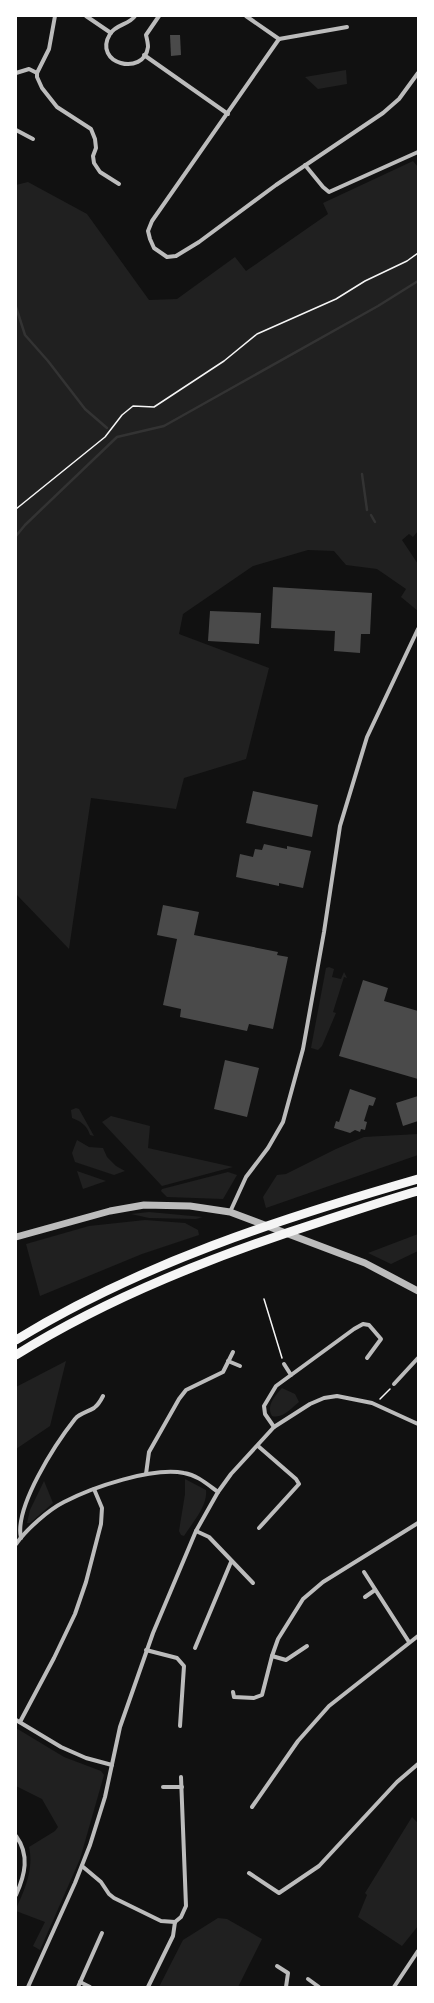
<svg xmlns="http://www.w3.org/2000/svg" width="434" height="2003" font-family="'Public Sans',sans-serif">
  <rect width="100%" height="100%" fill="#111"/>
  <!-- green -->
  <g fill="#202020">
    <polygon points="346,70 347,84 318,89 305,77"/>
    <polygon points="413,161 418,167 418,531 413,537 409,534 402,540 418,564 418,611 401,597 406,589 377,569 346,565 334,551 308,550 253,566 183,614 179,634 269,668 246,759 184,778 176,809 91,798 69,949 16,894 16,185 28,182 87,214 149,300 177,299 235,257 246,271 328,214 323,203"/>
    <polygon points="329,967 334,969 332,977 341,979 344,972 347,978 344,977 333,1012 336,1013 322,1046 318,1050 311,1048 326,968"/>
    <path d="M76 1108 79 1109 94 1136 90 1135C87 1125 80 1121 72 1118L71 1110Z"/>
    <polygon points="111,1116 150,1126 148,1148 233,1167 162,1186 102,1122"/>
    <polygon points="418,1134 418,1155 266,1208 263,1197 277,1175 286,1174 336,1149 364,1137"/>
    <polygon points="77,1140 89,1147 103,1148 107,1157 116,1166 125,1171 114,1175 75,1162 72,1153"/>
    <polygon points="77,1171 106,1181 83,1189"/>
    <polygon points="228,1172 237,1175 223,1199 167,1197 161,1191 162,1189"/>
    <polygon points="149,1212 203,1217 196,1219 149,1218 131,1214"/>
    <polygon points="145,1220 185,1223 198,1230 199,1235 142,1254 40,1296 26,1244 89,1226"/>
    <polygon points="418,1234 418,1251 391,1264 368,1253"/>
    <polygon points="66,1361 50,1426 16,1449 16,1387"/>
    <path d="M282 1388 295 1394 299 1402C291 1408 283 1419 272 1416 266 1405 275 1396 282 1388Z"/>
    <path d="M185 1479 206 1490C208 1506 192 1523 184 1536L181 1535 179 1531 185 1494Z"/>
    <polygon points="44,1481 53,1503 30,1523 27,1523 30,1510"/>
    <path d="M16 1728 64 1757 101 1771 104 1775 80 1859 40 1950 33 1946 45 1922 16 1911V1909C25 1889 34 1869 29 1847L55 1831 58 1827 42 1799 16 1786Z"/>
    <polygon points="412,1817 418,1823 418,1926 402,1946 358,1917 367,1895 365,1893"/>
    <polygon points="218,1918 227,1919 262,1939 238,1987 159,1987 183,1940"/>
  </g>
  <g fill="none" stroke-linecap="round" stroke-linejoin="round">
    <!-- stream -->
    <g stroke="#333" stroke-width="2.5">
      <polyline points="16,307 25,335 48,361 85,409 107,428"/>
      <polyline points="362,474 367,510"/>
      <polyline points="371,515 375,522"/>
      <polyline points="16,536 25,525 117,437 164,426 378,306 418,281"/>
    </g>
  </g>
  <!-- building -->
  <g fill="#4a4a4a">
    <polygon points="170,35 180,35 181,55 171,56"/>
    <polygon points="273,587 372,593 370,634 361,634 360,653 334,651 335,631 271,628"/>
    <polygon points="210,611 261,613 259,644 208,641"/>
    <polygon points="253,791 318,805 312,837 246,823"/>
    <polygon points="264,844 287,849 287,846 311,851 303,888 279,883 279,886 236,877 240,854 253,857 255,849 262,850"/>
    <polygon points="163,905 199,912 194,935 278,952 277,955 288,957 273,1029 249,1024 247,1031 180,1017 181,1009 163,1005 177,939 157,935"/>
    <polygon points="363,980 388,988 384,1001 418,1011 418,1079 339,1056"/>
    <polygon points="225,1060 259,1068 247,1117 214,1109"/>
    <polygon points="350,1089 376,1098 373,1106 369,1105 364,1121 367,1122 365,1130 361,1129 360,1132 355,1130 350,1133 334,1128 336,1121 339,1122"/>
    <polygon points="418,1096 418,1121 403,1126 396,1103"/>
  </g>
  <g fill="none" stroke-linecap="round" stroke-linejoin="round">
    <!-- path -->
    <g stroke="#f5f5f5" stroke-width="1.5">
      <polyline points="16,509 105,437 122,415 133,406 154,407 224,361 257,334 336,299 365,281 407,261 418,253"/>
      <polyline points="264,1299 282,1358"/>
      <polyline points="380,1399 390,1389"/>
    </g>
    <!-- minor -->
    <g stroke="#bcbcbc" stroke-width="4">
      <polyline points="55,16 49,49 37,73 37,77 42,88 57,107 91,129 95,139 96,148 93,156 94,163 100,172 119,184"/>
      <polyline points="86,16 111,33"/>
      <path d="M135 16C129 25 116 24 110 34 92 64 144 77 148 47 148 44 147 39 146 35L159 16"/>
      <polyline points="246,16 279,39"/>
      <polyline points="279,39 152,221 148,231 150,239 154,248 167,257 176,256 199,242 276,185 383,113 399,99 418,73"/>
      <polyline points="279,39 347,27"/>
      <polyline points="144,55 228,114"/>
      <polyline points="16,73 29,69 37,73"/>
      <polyline points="16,130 33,139"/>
      <polyline points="305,165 323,187 329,192 418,152"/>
      <polyline points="230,1212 246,1177 268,1148 283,1122 303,1049 324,932 340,826 367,737 418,629"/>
      <polyline points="228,1361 240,1366"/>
      <polyline points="284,1364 291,1375"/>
      <polyline points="394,1384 418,1358"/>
      <polyline points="274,1427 265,1414 264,1406 276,1386 354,1329 363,1324 369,1325 381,1339 367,1358"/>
      <polyline points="258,1446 296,1479 299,1484 259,1528"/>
      <polyline points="146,1474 149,1452 179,1399 186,1390 223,1372 233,1352"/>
      <polyline points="196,1531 209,1537 253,1583"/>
      <path d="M21 1538C14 1507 56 1443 75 1419 80 1413 88 1412 94 1408 98 1405 101 1400 103 1396"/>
      <path d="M16 1544C26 1530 48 1510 64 1502 93 1487 152 1467 184 1473 197 1475 207 1484 218 1492"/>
      <polyline points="364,1572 409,1642"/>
      <polyline points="365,1597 375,1590"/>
      <polyline points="195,1648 231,1562"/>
      <polyline points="146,1650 177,1658 184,1666 180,1726"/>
      <polyline points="272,1656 286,1660 307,1646"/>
      <polyline points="233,1692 234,1697 254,1698 262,1695 272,1656 278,1639 303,1599 323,1582 418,1523"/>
      <polyline points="16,1720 61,1747 86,1758 112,1765"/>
      <polyline points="20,1722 54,1658 75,1614 86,1582 101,1524 102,1508 94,1489"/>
      <polyline points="163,1787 182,1787"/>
      <polyline points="252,1807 298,1741 329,1706 418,1636"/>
      <path d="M16 1836C30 1855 25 1875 16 1895"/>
      <polyline points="82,1866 101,1882 109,1894 114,1898 161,1921 175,1922"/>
      <polyline points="249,1873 279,1893 319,1866 397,1782 418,1764"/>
      <polyline points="175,1922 181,1917 186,1906 181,1777"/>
      <polyline points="277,1966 288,1973 286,1987"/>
      <polyline points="308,1979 319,1987"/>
      <polyline points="80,1982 90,1987"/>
      <polyline points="28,1987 75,1883 90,1845 105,1797 120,1727 153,1633 196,1531 218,1492 231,1474 274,1427 310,1404 324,1398 337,1396 372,1403 418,1424"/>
      <polyline points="78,1987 102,1933"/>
      <polyline points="148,1987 173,1936 175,1922"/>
      <polyline points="394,1987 418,1951"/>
    </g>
    <!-- tertiary -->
    <polyline stroke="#bcbcbc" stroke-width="7" points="16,1237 110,1211 144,1205 190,1206 230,1212 365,1263 418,1291"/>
    <!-- trunk -->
    <g stroke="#f5f5f5" stroke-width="9">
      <path d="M16 1340C140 1264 279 1219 418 1179"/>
      <path d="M16 1355C111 1296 217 1255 323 1221 354 1211 386 1200 418 1191"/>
    </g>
  </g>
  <!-- border -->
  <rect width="434" height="2003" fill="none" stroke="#ffffff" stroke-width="34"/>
</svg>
